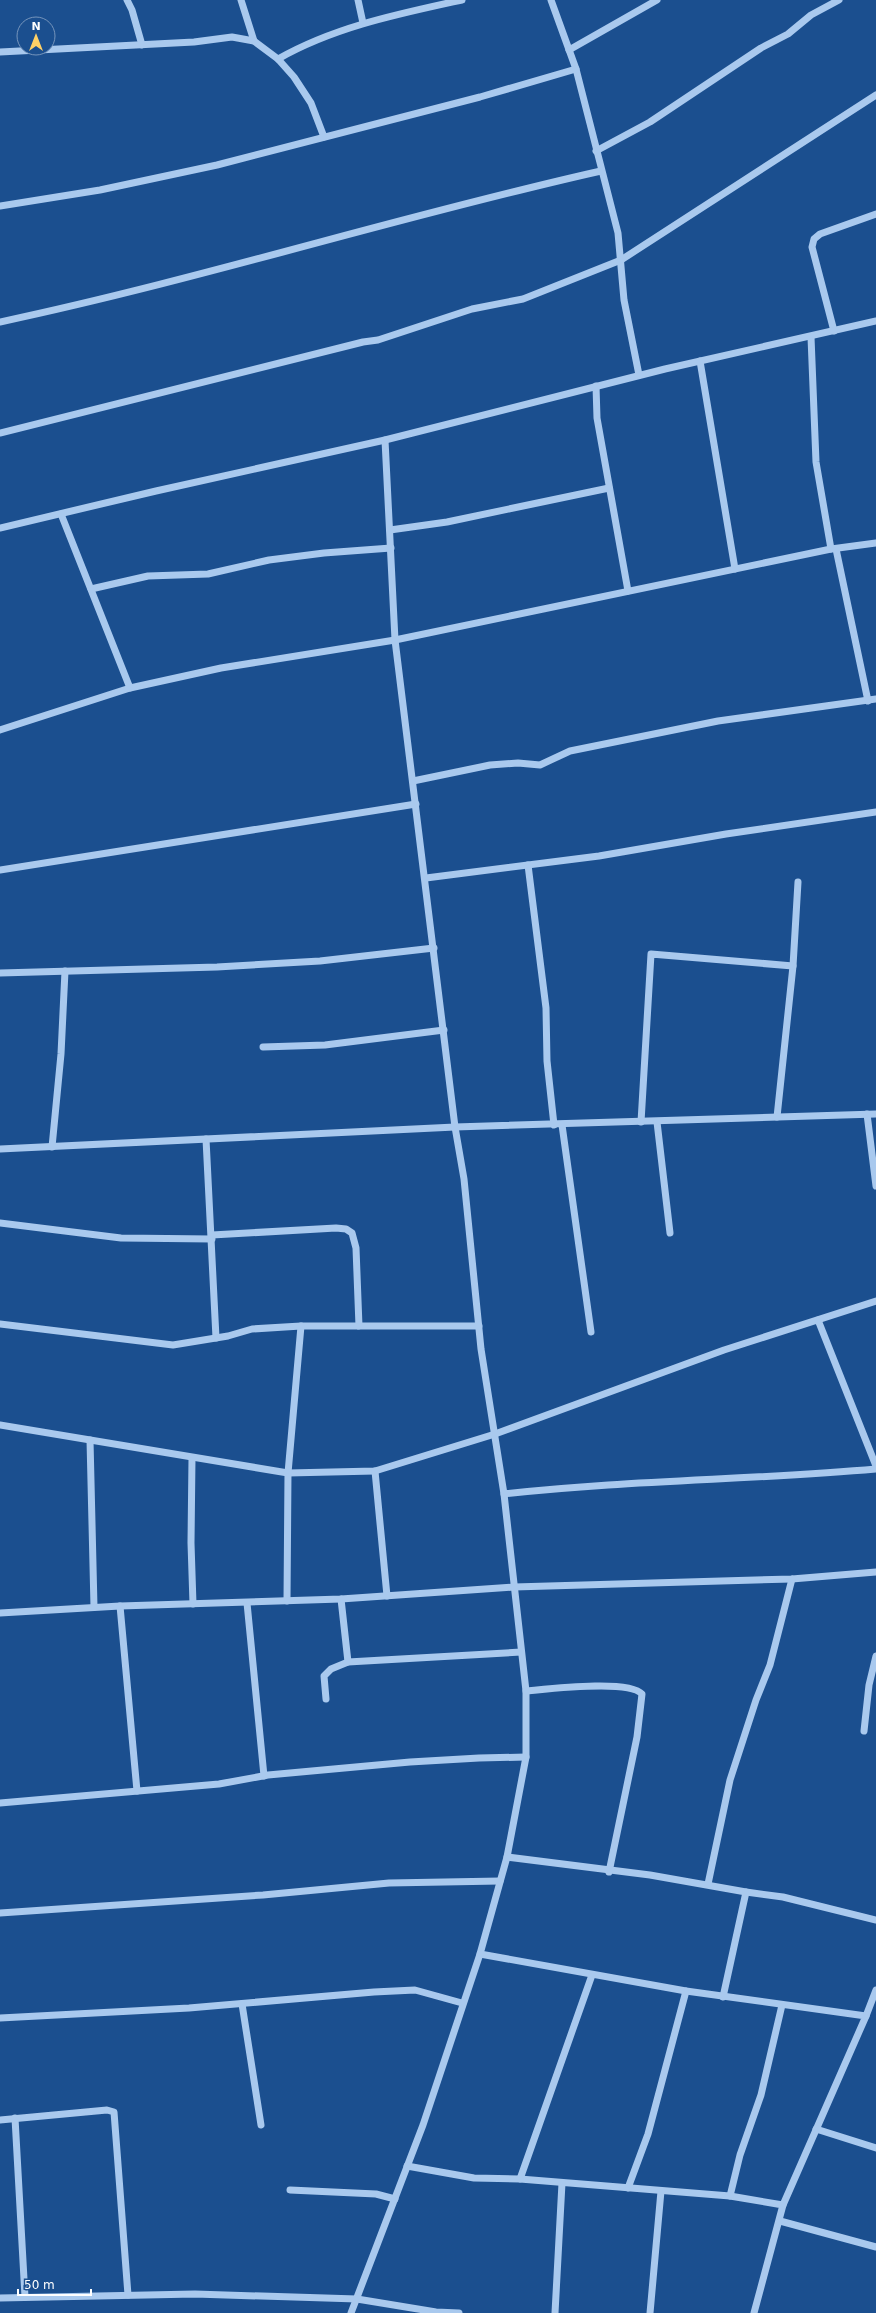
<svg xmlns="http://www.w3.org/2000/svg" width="876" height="2313" font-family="'DejaVu Sans',sans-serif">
  <rect width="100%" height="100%" fill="#1b4f8f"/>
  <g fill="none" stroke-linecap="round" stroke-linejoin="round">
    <!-- minor -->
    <g stroke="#a9c9ee" stroke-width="7">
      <polyline points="127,0 132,10 142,45"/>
      <polyline points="241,0 254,41"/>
      <polyline points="358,0 363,23"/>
      <polyline points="551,0 576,69 618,233 624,300 639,375"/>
      <polyline points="569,50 657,0"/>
      <polyline points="0,52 194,42 232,37 254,41 278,59 294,77 311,103 324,137"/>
      <path d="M278 59C334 27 398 14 462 0"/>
      <polyline points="596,151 650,122 761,48 788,34 811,15 839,0"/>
      <polyline points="0,206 100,190 217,165 480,97 576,69"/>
      <path d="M0 322C202 279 400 216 601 171"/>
      <polyline points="834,331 812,247 814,239 820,234 876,214"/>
      <polyline points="811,337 816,462 831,549"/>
      <polyline points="700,361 735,569"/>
      <polyline points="596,386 597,418 628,591"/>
      <polyline points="0,433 363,342 378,340 472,309 523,299 621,260 876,95"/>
      <polyline points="61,514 130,688"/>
      <polyline points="0,528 156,491 385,440 665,369 876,321"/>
      <polyline points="390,530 447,522 609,488"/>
      <polyline points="836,549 868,701"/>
      <polyline points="91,589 148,576 208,574 269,560 324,553 391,548"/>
      <polyline points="0,730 130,688 221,668 395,640 831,549 876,543"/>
      <polyline points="413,781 490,765 518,763 540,765 570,751 718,721 876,699"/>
      <polyline points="528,865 546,1008 547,1061 554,1125"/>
      <polyline points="0,870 416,804"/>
      <polyline points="426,878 599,856 726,834 876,812"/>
      <polyline points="0,973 217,967 320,961 434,948"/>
      <polyline points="263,1047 325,1045 444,1030"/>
      <polyline points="867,1114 876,1186"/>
      <polyline points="777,1117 793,966 798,882"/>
      <polyline points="641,1122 651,954 793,966"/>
      <polyline points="657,1122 670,1233"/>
      <polyline points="562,1125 591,1332"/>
      <polyline points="206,1139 216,1338"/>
      <polyline points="52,1147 61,1054 65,971"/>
      <polyline points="0,1149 455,1127 876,1114"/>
      <polyline points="0,1223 121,1238 212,1239"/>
      <polyline points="212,1235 336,1228 346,1229 352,1233 356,1248 359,1326"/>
      <polyline points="818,1320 876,1466"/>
      <polyline points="0,1324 173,1345 228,1336 252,1329 301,1326 479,1326"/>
      <polyline points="0,1425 288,1473 375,1471 495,1434 724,1350 876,1301"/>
      <polyline points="90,1440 94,1607"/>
      <polyline points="192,1458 191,1543 193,1604"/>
      <polyline points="375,1471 387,1596"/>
      <path d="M504 1494C628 1480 752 1480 876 1469"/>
      <polyline points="341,1599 348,1662"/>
      <polyline points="287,1601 288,1473 301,1326"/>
      <polyline points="247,1603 264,1776"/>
      <polyline points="120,1606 137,1791"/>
      <polyline points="0,1613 120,1606 341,1599 514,1587 792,1579 876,1572"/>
      <path d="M526 1691C548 1689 629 1679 642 1694L637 1737 609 1872"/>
      <polyline points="326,1699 324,1676 331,1669 348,1662 521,1652"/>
      <polyline points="864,1731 869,1685 876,1656"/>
      <polyline points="0,1803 219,1784 268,1775 410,1762 479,1758 526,1757"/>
      <polyline points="507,1857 650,1875 746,1892 723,1997"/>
      <polyline points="708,1884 730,1780 756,1700 770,1665 792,1579"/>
      <polyline points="746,1892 783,1897 876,1920"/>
      <polyline points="0,1913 263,1895 389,1883 500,1881"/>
      <polyline points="480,1954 686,1991 866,2016 783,2205"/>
      <polyline points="242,2004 261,2125"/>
      <polyline points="866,2016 876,1990"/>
      <polyline points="0,2018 189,2008 374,1992 415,1990 462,2003"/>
      <polyline points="15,2118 25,2297"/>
      <polyline points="0,2120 107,2110 114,2112 128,2295"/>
      <polyline points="816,2129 876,2148"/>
      <polyline points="407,2166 474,2178 520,2179 730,2196 783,2205 754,2313"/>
      <polyline points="520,2179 592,1975"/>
      <polyline points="628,2188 648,2134 686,1991"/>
      <polyline points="290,2190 376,2194 395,2199"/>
      <polyline points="730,2196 740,2155 761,2095 782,2005"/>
      <polyline points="780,2221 876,2247"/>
      <polyline points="0,2298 195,2294 357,2299 436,2312 459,2313"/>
      <polyline points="351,2313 423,2125 480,1954 507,1857 526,1757 526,1691 504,1494 481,1349 464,1179 455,1127 395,640 385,440"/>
      <polyline points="555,2313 562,2183"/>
      <polyline points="650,2313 661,2191"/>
    </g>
  </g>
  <!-- north arrow -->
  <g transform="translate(36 36)"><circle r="19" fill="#1b4f8f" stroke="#7695bc"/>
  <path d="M0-3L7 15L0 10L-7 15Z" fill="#ffd166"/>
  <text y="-6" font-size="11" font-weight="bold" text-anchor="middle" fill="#ffffff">N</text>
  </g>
  <!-- scale -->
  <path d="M18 2289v6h73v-6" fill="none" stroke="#ffffff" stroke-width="2"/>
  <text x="24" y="2289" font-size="12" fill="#ffffff" stroke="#1b4f8f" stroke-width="3" paint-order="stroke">50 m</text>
</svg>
